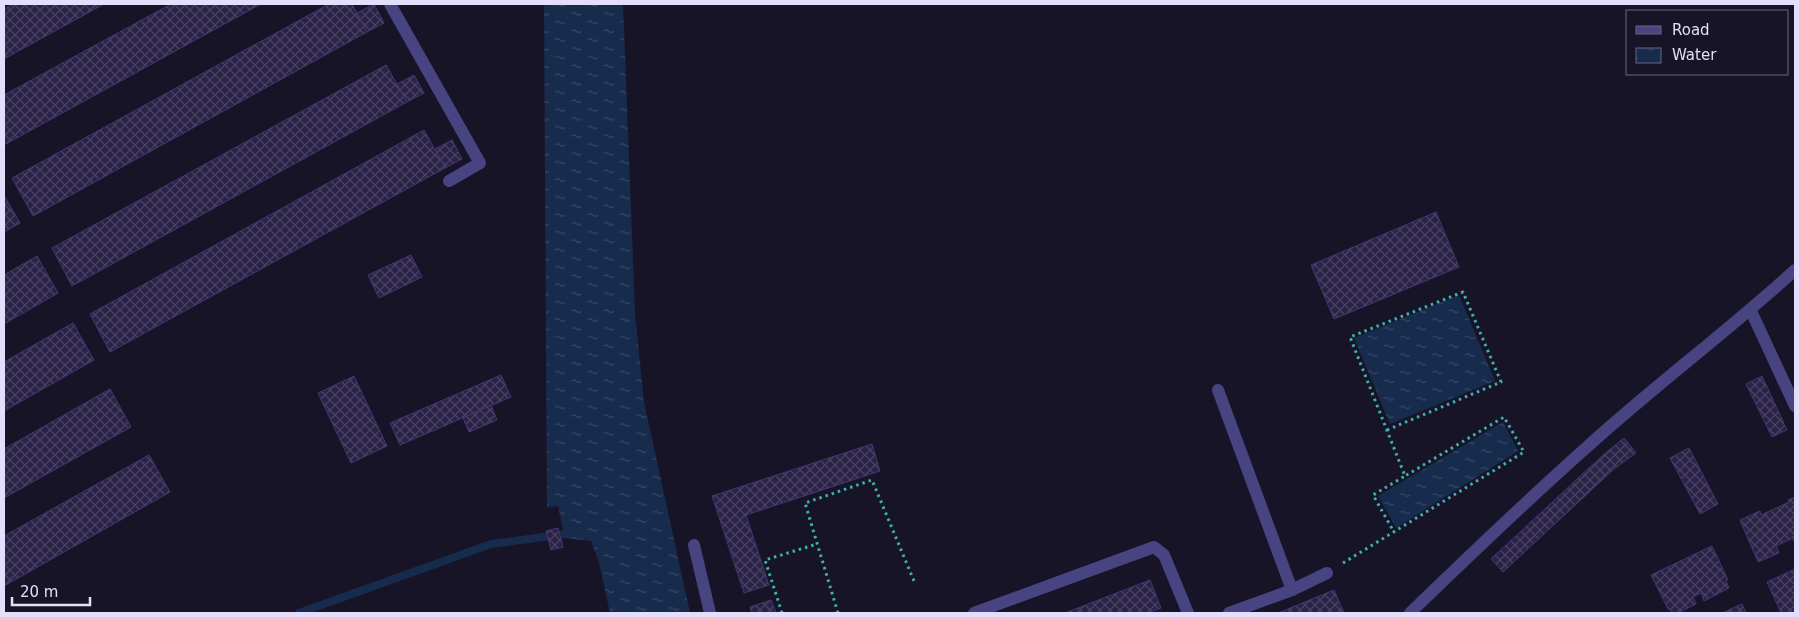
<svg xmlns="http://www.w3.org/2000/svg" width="1799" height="617" font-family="'DejaVu Sans',sans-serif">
  <defs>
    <pattern id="water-ripples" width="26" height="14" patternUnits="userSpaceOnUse" patternTransform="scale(1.25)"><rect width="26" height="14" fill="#172b4d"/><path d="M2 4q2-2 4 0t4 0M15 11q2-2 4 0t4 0" fill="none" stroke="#394968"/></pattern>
    <pattern id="building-cross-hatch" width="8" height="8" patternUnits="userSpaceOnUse" patternTransform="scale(1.25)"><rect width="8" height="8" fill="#2a2247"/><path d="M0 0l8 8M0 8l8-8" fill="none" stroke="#494262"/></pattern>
  </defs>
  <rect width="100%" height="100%" fill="#181428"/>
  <!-- water -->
  <g fill="url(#water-ripples)">
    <polygon points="544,4 623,4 635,313 644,402 690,613 610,613 599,562 591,541 565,538 558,506 547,508"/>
    <polygon points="1459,295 1495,381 1390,424 1354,338"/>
    <polygon points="1503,422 1518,451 1396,528 1378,496"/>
  </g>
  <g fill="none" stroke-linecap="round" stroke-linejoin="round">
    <!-- stream -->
    <polyline stroke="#172b4d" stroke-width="8" points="299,613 491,544 574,533"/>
  </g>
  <!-- building -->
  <g fill="url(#building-cross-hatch)" stroke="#433670">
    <polygon points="13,4 104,4 4,59 4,9"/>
    <polygon points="171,4 261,4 4,145 4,95"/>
    <polygon points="329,4 352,4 367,32 33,216 12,178"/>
    <polygon points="374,4 384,23 367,32 357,13"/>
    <polygon points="386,65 407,102 72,286 52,248"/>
    <polygon points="414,75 424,93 407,102 397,84"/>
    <polygon points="424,130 445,168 110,352 90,314"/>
    <polygon points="452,140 462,159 445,168 435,149"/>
    <polygon points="4,195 20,223 4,232"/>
    <polygon points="1436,212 1459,267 1334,319 1311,265"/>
    <polygon points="411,255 422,277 379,298 368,275"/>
    <polygon points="37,256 58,293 4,324 4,275"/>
    <polygon points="73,323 94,360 4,411 4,362"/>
    <polygon points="501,375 511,397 400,445 390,423"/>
    <polygon points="354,376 387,446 351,463 318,393"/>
    <polygon points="1762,376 1787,430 1772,437 1746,384"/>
    <polygon points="110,389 131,427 4,498 4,449"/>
    <polygon points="491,405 497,420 469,432 463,418"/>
    <polygon points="1624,438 1636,453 1614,469 1503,572 1491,559 1603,455"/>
    <polygon points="872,444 880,471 746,515 769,585 744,593 712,496"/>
    <polygon points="1689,448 1718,504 1700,514 1670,458"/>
    <polygon points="149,455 170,492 4,586 4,536"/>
    <polygon points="1795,497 1795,544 1793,538 1776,546 1779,553 1758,562 1740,520 1760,511 1761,515 1789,502 1788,500"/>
    <polygon points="558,528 563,547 551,550 546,531"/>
    <polygon points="1712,546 1728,580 1726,581 1729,588 1704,601 1701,593 1693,597 1696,604 1678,613 1672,613 1670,609 1668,609 1651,575"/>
    <polygon points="1795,569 1795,613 1781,613 1767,582"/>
    <polygon points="1150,580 1161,608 1148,613 1065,613"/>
    <polygon points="1334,590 1344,613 1278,613"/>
    <polygon points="771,600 776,613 752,613 750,607"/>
    <polygon points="1742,604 1746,613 1722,613"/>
  </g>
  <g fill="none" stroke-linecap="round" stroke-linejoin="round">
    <!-- path -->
    <g stroke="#3fafac" stroke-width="3" stroke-dasharray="2.5 4" stroke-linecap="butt">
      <polyline points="1387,430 1501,382 1463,292 1350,337 1405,476 1373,495 1394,532"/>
      <polyline points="1343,563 1524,452 1504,417 1405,476"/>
      <polyline points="782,613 765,560 817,544"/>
      <polyline points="838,613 805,503 872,480 914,581"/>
    </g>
    <!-- service -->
    <g stroke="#484482" stroke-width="12">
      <polyline points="390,4 480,163 449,181"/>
      <polyline points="1218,390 1292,590"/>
      <polyline points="974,613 1154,547 1164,555 1188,613"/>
      <polyline points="1229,613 1292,590 1327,573"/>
    </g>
    <!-- minor -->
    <g stroke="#484482" stroke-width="12">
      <polyline points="1751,311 1795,406"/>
      <polyline points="694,545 710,613"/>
      <path d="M1410 613C1468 557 1526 501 1587 447 1654 386 1728 331 1795 270"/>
    </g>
  </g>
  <!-- border -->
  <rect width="1799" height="617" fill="none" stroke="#e3defb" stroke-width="10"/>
  <!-- legend -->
  <rect x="1626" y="10" width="162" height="65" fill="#181428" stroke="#69657c"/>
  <rect x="1636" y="26" width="25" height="8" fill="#484482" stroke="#69657c"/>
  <text x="1672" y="35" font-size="15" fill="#e3defb">Road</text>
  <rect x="1636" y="48" width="25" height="15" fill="url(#water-ripples)" stroke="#69657c"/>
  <text x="1672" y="60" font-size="15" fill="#e3defb">Water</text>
  <!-- scale -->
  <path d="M12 597v8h78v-8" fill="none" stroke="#e3defb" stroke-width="2.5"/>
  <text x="20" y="597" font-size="15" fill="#e3defb" stroke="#181428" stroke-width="4" paint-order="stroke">20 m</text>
</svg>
